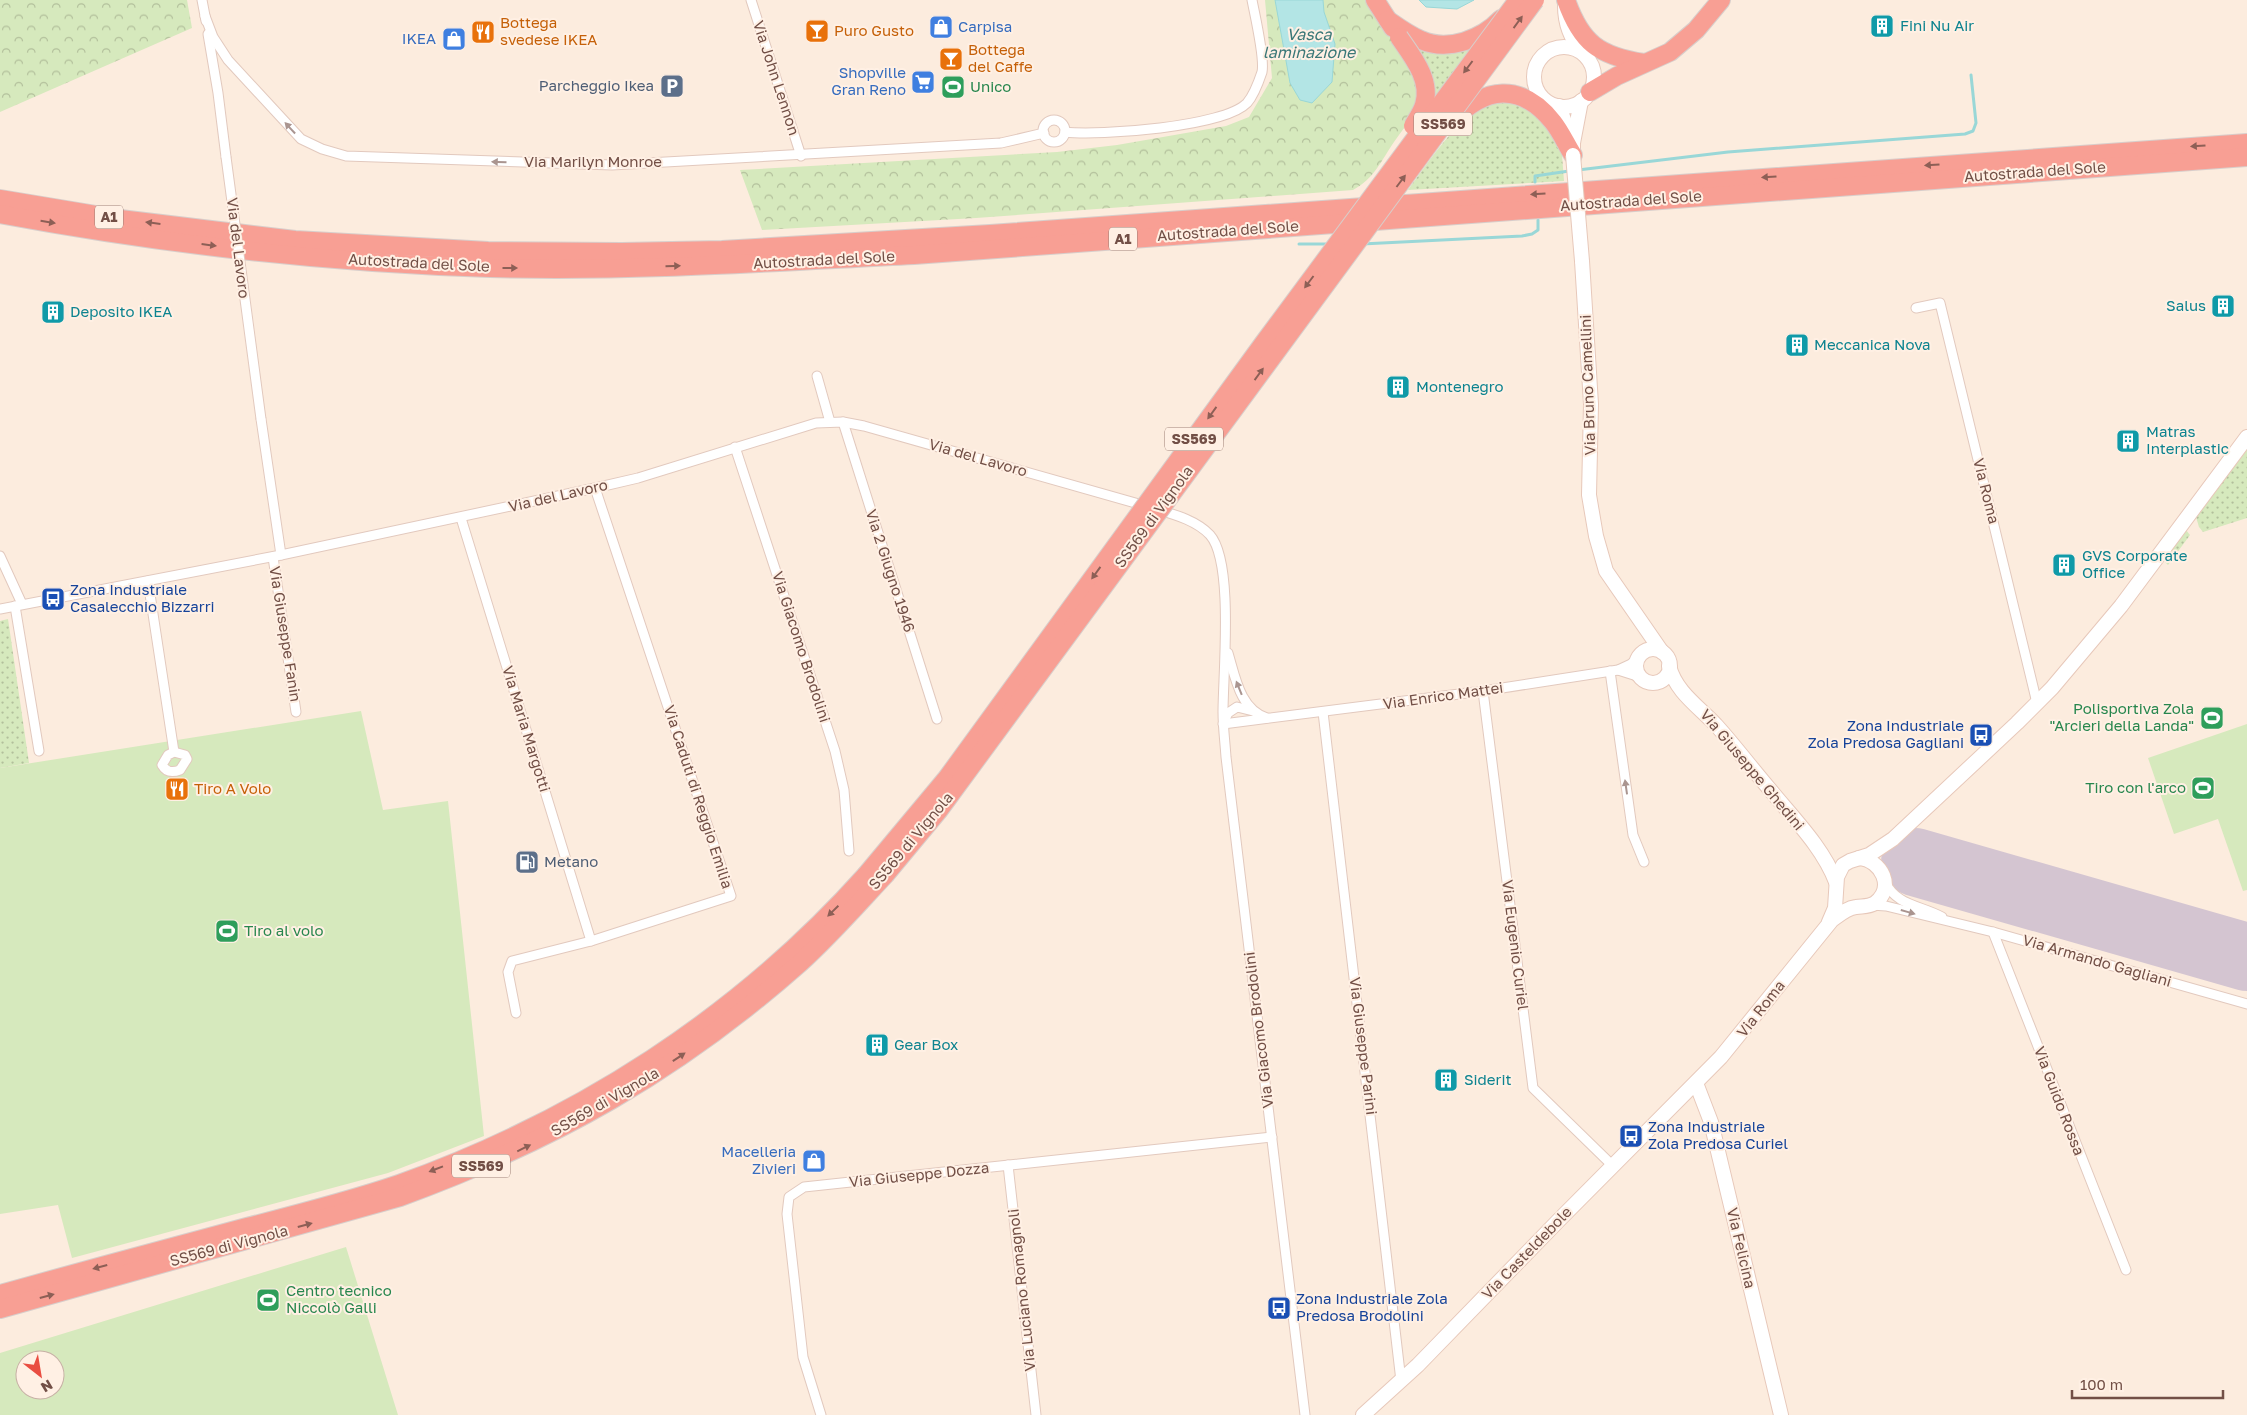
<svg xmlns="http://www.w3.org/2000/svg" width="2247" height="1415" font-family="'Golos Text',sans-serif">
  <defs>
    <pattern id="grass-dots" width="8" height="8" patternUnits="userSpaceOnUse" patternTransform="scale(1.25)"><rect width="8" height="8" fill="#d6e9bd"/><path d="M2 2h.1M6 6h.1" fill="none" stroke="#b2bf9b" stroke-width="1.8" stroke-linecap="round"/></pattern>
    <pattern id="forest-crowns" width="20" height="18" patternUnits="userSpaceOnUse" patternTransform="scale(1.25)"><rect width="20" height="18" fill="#d6e9bd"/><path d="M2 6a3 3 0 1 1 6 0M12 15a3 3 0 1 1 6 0" fill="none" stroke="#b2bf9b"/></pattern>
  </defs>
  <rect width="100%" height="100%" fill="#fcecde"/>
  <!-- grass -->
  <g fill="url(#grass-dots)">
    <path d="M1404 37 1477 41 1432 105C1434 70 1427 61 1404 37Z"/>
    <path d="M1513 100 1530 104 1561 142 1564 181 1408 190C1425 167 1463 110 1490 101 1497 99 1506 100 1513 100Z"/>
    <polygon points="2247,447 2247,518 2203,532 2199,527 2196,517"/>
    <polygon points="2186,530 2190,535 2168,565 2163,560"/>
    <polygon points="8,619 29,763 0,768 0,621"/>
  </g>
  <!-- forest -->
  <g fill="url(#forest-crowns)">
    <polygon points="0,0 187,0 192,28 0,112"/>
    <path d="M1265 0H1368C1377 30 1430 72 1418 103 1413 118 1403 129 1394 142 1381 161 1374 179 1353 190L976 218 762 230 740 170 1057 152 1117 145 1226 126 1249 117 1272 78Z"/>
  </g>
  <!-- pitch -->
  <g fill="#d6e9bd" fill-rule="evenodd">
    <polygon points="361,711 383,810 448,801 484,1136 388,1173 72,1258 58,1205 0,1214 0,768"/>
    <polygon points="2247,724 2247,890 2243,891 2218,819 2174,834 2148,758"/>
    <path d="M346 1247 398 1415H0V1353ZM25 1360H55V1390H25Z"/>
  </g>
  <!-- water -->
  <g fill="#b3e5e5" stroke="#99d7d7">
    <polygon points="1275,0 1323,0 1324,12 1335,44 1332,82 1312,103 1300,100 1290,83"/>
    <polygon points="1419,0 1474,0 1457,9 1426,7"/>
  </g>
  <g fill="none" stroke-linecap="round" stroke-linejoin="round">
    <!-- stream -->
    <g stroke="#99d7d7" stroke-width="3">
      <polyline points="1578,170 1728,152 1965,134 1973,131 1976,123 1971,75"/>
      <polyline points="1535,182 1535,176 1569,171"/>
      <polyline points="1299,244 1329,244"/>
      <polyline points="1362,244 1522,236 1532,234 1538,230 1538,220"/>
    </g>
    <!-- runway -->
    <polyline stroke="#d4c5d1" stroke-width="68" points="1915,862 2247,957"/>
    <!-- street casing -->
    <g stroke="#e2c9be" stroke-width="11">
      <g id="street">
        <polyline points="202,0 206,21"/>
        <polyline points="751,0 801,156"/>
        <polyline points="205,16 213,37 228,60 301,139 322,149 346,156 612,165 1001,143 1044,133"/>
        <polyline points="208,34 218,93 226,157"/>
        <circle cx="1054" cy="131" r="11"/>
        <path d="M1065 132C1099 136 1224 127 1247 103 1254 95 1259 81 1262 72 1265 58 1255 16 1252 0"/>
        <polyline points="1916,308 1940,303 2037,703"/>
        <polyline points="817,376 830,422"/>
        <polyline points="261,419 281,555"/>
        <polyline points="843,422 937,719"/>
        <polyline points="735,447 835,751 844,790 849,851"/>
        <path d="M1159 510C1176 515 1197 521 1210 535 1234 562 1223 674 1223 712 1223 727 1225 742 1226 757L1305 1415"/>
        <polyline points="461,518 591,941"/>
        <polyline points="0,556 22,604"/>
        <polyline points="273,557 296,712"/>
        <polyline points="148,581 174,752"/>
        <polyline points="15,606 39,751"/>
        <polyline points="0,609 281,555 595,488 638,478 816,423 843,422 864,426 1146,506"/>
        <path d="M1228 653C1235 676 1240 710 1267 718"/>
        <polyline points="1618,670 1640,677"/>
        <polyline points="1610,671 1633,835 1644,862"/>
        <polyline points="1483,691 1533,1088 1613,1166"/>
        <polyline points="1323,712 1401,1381"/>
        <polyline points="1224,721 1228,713 1237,707 1253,711"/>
        <polyline points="1223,724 1483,691 1618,670 1631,664 1638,658"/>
        <path d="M174 752 185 755 187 759 180 770C172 773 166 772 162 765L168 755Z"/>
        <path d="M1885 882C1897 906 1920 905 1942 917"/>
        <polyline points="1871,905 1886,906 1993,932 2247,1004"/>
        <polyline points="1993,932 2126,1270"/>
        <polyline points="516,1013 508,972 512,961 591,941 731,896 595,488"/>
        <polyline points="1008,1165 1036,1415"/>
        <polyline points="821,1415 803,1357 787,1214 789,1197 804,1187 1272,1137"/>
      </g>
    </g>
    <!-- secondary casing -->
    <g stroke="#e7c8ba" stroke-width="16">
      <g id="secondary">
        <path d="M1565 6C1565 24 1570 38 1582 52"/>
        <circle cx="1564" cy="77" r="30"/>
        <polyline points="1559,106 1572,142"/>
        <polyline points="1573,155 1573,143 1581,101"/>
        <polyline points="1582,261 1591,404 1589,495 1596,536 1606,571 1662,652"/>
        <circle cx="1653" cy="666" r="17"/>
        <path d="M1669 666C1676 692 1698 706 1716 725 1735 746 1753 770 1772 792 1795 820 1823 848 1836 882"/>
        <polyline points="1829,922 1835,908 1837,877 1843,865 1850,861 1869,855 1893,839 2017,723 2052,688 2121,606 2247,437"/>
        <polyline points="1696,1083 1711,1122 1781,1415"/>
        <path d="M1363 1415 1418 1365 1557 1222 1721 1057 1832 920C1839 915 1847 908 1856 907 1863 906 1869 907 1875 903 1895 888 1882 860 1859 858"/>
      </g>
    </g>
    <!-- highway casing -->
    <g stroke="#d8cecb" stroke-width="20">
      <g id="highway">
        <polyline points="1375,0 1393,28"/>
        <path d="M1566 0C1581 43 1599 56 1644 63"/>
        <path d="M1388 20C1398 27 1409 35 1421 40 1448 52 1482 39 1501 19"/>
        <polyline points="1590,92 1617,76 1670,52 1696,30 1721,0"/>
        <path d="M1452 122C1484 86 1521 82 1553 122 1561 132 1566 144 1573 155"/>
        <polyline points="0,199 120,219 295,240 488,251 622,252 722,250 990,234 2247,143"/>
        <path d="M0 214C161 244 326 263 490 268 631 272 773 262 914 255L2247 157"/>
        <path d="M0 1294C82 1271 165 1249 247 1227 298 1214 349 1201 399 1184 578 1120 739 1017 866 875"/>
        <path d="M0 1309 400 1197C554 1141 678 1071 800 963 830 936 857 905 885 875"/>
      </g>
    </g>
    <!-- street -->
    <use href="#street" stroke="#fff" stroke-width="9"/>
    <!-- secondary -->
    <use href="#secondary" stroke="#fff" stroke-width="14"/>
    <!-- highway -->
    <use href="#highway" stroke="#f89f94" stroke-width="18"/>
    <!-- street-bridge casing -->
    <g stroke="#e2c9be" stroke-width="11" stroke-linecap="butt">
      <polyline id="street-bridge" points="226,157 261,419"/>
    </g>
    <!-- secondary-bridge casing -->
    <g stroke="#e7c8ba" stroke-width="16" stroke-linecap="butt">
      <polyline id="secondary-bridge" points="1573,155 1582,261"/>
    </g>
    <!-- highway-bridge casing -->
    <g stroke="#d8cecb" stroke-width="20" stroke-linecap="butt">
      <g id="highway-bridge">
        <path d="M1399 37C1412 56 1432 80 1424 105 1422 112 1417 119 1413 126"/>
        <polyline points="866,875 947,778 1263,344 1518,0"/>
        <polyline points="885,875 939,810 1535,0"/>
      </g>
    </g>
    <!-- street-bridge -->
    <use href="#street-bridge" stroke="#fff" stroke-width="9"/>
    <!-- secondary-bridge -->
    <use href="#secondary-bridge" stroke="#fff" stroke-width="14"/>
    <!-- highway-bridge -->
    <use href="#highway-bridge" stroke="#f89f94" stroke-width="18"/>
  </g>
  <!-- one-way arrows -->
  <defs><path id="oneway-solid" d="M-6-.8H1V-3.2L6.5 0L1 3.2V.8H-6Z" transform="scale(1.25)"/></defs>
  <g fill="#8d5f56">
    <use href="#oneway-solid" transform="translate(1518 22) rotate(-54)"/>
    <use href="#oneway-solid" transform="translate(1468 67) rotate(127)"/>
    <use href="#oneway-solid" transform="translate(2198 146) rotate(176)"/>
    <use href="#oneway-solid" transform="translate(1932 165) rotate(176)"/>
    <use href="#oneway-solid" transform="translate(1769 177) rotate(176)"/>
    <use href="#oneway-solid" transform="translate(1401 181) rotate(-53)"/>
    <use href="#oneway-solid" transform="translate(1538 194) rotate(176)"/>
    <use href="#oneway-solid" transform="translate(48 222) rotate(9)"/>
    <use href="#oneway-solid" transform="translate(153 223) rotate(-173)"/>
    <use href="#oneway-solid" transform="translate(209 245) rotate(7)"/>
    <use href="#oneway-solid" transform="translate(673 266) rotate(-1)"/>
    <use href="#oneway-solid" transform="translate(510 268)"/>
    <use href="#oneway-solid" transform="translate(1309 282) rotate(127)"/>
    <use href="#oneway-solid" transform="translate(1259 374) rotate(-54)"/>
    <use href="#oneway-solid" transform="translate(1212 413) rotate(126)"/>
    <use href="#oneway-solid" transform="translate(1096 573) rotate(126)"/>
    <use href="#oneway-solid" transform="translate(833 911) rotate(136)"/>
    <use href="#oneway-solid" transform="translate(679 1057) rotate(-34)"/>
    <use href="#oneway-solid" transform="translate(524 1148) rotate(-26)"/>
    <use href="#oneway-solid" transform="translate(436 1169) rotate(159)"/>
    <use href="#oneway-solid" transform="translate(305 1225) rotate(-15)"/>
    <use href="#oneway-solid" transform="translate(100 1267) rotate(165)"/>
    <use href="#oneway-solid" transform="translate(47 1296) rotate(-15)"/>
  </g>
  <g fill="#aa9590">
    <use href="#oneway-solid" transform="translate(290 128) rotate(-133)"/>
    <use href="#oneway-solid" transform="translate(499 162) rotate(-178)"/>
    <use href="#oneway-solid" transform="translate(1239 688) rotate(-112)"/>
    <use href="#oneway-solid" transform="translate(1626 787) rotate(-98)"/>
    <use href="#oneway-solid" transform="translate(1908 912) rotate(16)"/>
  </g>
  <!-- icons -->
  <defs>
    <g id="building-square" transform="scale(1.25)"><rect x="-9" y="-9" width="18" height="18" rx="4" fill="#0f9aa8" stroke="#fff0e4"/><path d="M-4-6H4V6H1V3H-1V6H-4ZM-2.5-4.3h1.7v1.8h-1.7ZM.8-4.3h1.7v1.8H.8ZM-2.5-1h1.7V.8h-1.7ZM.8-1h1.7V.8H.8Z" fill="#fff"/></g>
    <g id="shop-square" transform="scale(1.25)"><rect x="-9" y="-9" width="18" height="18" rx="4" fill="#3f7fe0" stroke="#fff0e4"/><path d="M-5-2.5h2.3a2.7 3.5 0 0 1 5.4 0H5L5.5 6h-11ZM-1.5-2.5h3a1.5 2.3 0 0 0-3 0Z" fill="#fff"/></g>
    <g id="bar-square" transform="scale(1.25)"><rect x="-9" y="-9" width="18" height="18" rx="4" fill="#e8710a" stroke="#fff0e4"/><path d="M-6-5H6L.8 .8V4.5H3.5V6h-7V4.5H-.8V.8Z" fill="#fff"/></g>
    <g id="restaurant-square" transform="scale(1.25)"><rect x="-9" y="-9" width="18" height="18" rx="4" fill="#e8710a" stroke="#fff0e4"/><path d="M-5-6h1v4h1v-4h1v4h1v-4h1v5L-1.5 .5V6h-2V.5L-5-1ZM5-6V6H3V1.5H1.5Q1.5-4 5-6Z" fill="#fff"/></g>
    <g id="supermarket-square" transform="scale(1.25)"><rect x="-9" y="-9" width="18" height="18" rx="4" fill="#3f7fe0" stroke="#fff0e4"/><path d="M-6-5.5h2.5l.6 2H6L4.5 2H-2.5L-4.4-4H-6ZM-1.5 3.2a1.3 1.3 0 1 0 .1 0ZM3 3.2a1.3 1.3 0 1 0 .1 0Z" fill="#fff"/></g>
    <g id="parking-square" transform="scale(1.25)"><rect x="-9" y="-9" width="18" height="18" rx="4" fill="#5c6f8a" stroke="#fff0e4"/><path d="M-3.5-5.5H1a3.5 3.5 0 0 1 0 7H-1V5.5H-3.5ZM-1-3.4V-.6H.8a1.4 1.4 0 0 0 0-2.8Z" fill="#fff"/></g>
    <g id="stadium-square" transform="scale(1.25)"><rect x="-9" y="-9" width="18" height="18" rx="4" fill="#2e9e5b" stroke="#fff0e4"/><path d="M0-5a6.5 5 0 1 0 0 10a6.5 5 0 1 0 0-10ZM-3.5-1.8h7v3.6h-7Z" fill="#fff"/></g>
    <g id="bus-square" transform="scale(1.25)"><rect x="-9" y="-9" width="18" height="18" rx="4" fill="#1a4fb4" stroke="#fff0e4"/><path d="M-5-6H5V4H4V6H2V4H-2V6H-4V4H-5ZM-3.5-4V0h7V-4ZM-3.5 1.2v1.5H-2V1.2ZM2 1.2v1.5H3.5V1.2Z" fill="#fff"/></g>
    <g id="fuel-square" transform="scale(1.25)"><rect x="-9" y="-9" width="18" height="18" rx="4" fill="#5c6f8a" stroke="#fff0e4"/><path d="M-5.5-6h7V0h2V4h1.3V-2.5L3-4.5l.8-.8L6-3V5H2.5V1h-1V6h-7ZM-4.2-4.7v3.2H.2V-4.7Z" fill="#fff"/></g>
  </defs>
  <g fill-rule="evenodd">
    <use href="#building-square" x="1882" y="26"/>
    <use href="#shop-square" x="941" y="27"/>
    <use href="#bar-square" x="817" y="31"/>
    <use href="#restaurant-square" x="483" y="32"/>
    <use href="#shop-square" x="454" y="39"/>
    <use href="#bar-square" x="951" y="59"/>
    <use href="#supermarket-square" x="923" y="82"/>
    <use href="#parking-square" x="672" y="86"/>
    <use href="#stadium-square" x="953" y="87"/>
    <use href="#building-square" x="2223" y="306"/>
    <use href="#building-square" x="53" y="312"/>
    <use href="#building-square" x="1797" y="345"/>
    <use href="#building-square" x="1398" y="387"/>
    <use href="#building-square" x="2128" y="441"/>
    <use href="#building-square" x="2064" y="565"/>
    <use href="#bus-square" x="53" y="599"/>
    <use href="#stadium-square" x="2212" y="718"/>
    <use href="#bus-square" x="1981" y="735"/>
    <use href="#stadium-square" x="2203" y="788"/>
    <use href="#restaurant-square" x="177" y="789"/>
    <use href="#fuel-square" x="527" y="862"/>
    <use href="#stadium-square" x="227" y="931"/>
    <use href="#building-square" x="877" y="1045"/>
    <use href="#building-square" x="1446" y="1080"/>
    <use href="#bus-square" x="1631" y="1136"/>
    <use href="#shop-square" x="814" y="1161"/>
    <use href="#stadium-square" x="268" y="1300"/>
    <use href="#bus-square" x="1279" y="1308"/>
  </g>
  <g text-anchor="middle" stroke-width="4" stroke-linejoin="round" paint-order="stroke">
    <!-- shield labels -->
    <g fill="#fff0e4" stroke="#9c7f75" stroke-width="1">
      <rect x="1414" y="112.5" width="58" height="23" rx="4"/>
      <rect x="95" y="205.5" width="28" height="23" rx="4"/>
      <rect x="1109" y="227.5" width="28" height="23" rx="4"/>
      <rect x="1165" y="427.5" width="58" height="23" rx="4"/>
      <rect x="452" y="1154.5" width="58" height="23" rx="4"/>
    </g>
    <g font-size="14" font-weight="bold" fill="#724f46">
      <text x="1443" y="129">SS569</text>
      <text x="109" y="222">A1</text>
      <text x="1123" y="244">A1</text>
      <text x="1194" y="444">SS569</text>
      <text x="481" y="1171">SS569</text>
    </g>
    <!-- food labels -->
    <g font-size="15" fill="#c56008" stroke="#fff0e4" text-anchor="start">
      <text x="500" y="28">Bottega<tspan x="500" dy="17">svedese IKEA</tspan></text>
      <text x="834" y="36">Puro Gusto</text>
      <text x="968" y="55">Bottega<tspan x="968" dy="17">del Caffe</tspan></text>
      <text x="194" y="794">Tiro A Volo</text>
    </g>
    <!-- culture labels -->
    <g font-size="15" fill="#0d838f" stroke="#fff0e4" text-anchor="start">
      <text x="1900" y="31">Fini Nu Air</text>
      <text x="2206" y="311" text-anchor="end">Salus</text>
      <text x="70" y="317">Deposito IKEA</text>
      <text x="1814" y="350">Meccanica Nova</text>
      <text x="1416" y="392">Montenegro</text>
      <text x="2146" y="437">Matras<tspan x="2146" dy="17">Interplastic</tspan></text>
      <text x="2082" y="561">GVS Corporate<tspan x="2082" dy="17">Office</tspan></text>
      <text x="894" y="1050">Gear Box</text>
      <text x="1464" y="1085">Siderit</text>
    </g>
    <!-- shop labels -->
    <g font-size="15" fill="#366cbe" stroke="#fff0e4" text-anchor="end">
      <text x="958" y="32" text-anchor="start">Carpisa</text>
      <text x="436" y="44">IKEA</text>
      <text x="906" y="78">Shopville<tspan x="906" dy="17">Gran Reno</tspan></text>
      <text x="796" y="1157">Macelleria<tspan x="796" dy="17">Zivieri</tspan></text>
    </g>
    <!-- street labels -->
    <g font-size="15" fill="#724f46" stroke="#fff0e4">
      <text transform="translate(776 78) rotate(72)" y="5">Via John Lennon</text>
      <text x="593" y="167">Via Marilyn Monroe</text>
      <text transform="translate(2035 172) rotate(-4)" y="5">Autostrada del Sole</text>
      <text transform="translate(1631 201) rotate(-4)" y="5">Autostrada del Sole</text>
      <text transform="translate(1228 231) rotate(-4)" y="5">Autostrada del Sole</text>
      <text transform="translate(238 248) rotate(83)" y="5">Via del Lavoro</text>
      <text transform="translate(824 260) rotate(-3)" y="5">Autostrada del Sole</text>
      <text transform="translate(419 263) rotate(3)" y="5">Autostrada del Sole</text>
      <text transform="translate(1588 385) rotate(-92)" y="5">Via Bruno Camellini</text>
      <text transform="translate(978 458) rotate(16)" y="5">Via del Lavoro</text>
      <text transform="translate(1986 491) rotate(76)" y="5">Via Roma</text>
      <text transform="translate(558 496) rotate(-13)" y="5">Via del Lavoro</text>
      <text transform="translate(1154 517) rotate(-54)" y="5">SS569 di Vignola</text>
      <text transform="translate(890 571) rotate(72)" y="5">Via 2 Giugno 1946</text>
      <text transform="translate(285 634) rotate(81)" y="5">Via Giuseppe Fanin</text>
      <text transform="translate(801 647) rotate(72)" y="5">Via Giacomo Brodolini</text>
      <text transform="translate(1443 696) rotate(-8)" y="5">Via Enrico Mattei</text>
      <text transform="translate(526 729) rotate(73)" y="5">Via Maria Margotti</text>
      <text transform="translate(1752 770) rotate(50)" y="5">Via Giuseppe Ghedini</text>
      <text transform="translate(698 797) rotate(72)" y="5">Via Caduti di Reggio Emilia</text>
      <text transform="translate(911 841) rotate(-50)" y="5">SS569 di Vignola</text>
      <text transform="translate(1515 945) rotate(83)" y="5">Via Eugenio Curiel</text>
      <text transform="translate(2097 961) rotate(16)" y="5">Via Armando Gagliani</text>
      <text transform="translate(1761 1009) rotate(-52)" y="5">Via Roma</text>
      <text transform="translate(1259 1030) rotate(-97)" y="5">Via Giacomo Brodolini</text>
      <text transform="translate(1363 1046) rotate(83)" y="5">Via Giuseppe Parini</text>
      <text transform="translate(2059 1101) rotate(69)" y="5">Via Guido Rossa</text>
      <text transform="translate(605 1102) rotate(-30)" y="5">SS569 di Vignola</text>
      <text transform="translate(919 1175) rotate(-6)" y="5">Via Giuseppe Dozza</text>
      <text transform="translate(229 1246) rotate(-15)" y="5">SS569 di Vignola</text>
      <text transform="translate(1741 1248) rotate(77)" y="5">Via Felicina</text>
      <text transform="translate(1527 1253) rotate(-46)" y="5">Via Casteldebole</text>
      <text transform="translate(1022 1290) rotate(-96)" y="5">Via Luciano Romagnoli</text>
    </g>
    <!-- service labels -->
    <g font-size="15" fill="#4e5e75" stroke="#fff0e4" text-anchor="end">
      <text x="654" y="91">Parcheggio Ikea</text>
      <text x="544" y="867" text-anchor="start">Metano</text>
    </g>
    <!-- leisure labels -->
    <g font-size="15" fill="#27864d" stroke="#fff0e4" text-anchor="start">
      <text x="970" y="92">Unico</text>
      <text x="2194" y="714" text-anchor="end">Polisportiva Zola<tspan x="2194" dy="17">"Arcieri della Landa"</tspan></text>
      <text x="2186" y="793" text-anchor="end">Tiro con l'arco</text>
      <text x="244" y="936">Tiro al volo</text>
      <text x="286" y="1296">Centro tecnico<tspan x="286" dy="17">Niccolò Galli</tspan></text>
    </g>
    <!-- transit labels -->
    <g font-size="15" fill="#164399" stroke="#fff0e4" text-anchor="start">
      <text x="70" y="595">Zona Industriale<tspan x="70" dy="17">Casalecchio Bizzarri</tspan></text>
      <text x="1964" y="731" text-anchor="end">Zona Industriale<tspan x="1964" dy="17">Zola Predosa Gagliani</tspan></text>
      <text x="1648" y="1132">Zona Industriale<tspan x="1648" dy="17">Zola Predosa Curiel</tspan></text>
      <text x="1296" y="1304">Zona Industriale Zola<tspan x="1296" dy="17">Predosa Brodolini</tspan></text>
    </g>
    <!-- water labels -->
    <g font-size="16" font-style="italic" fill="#3b7878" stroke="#fff0e4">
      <text x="1309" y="40">Vasca<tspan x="1309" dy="18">laminazione</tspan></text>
    </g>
  </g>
  <!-- north arrow -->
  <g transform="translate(40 1375) rotate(149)"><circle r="24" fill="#fff0e4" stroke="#c7b0a5"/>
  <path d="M0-4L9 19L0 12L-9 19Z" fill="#e94d41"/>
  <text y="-8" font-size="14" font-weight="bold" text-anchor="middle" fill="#724f46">N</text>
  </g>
  <!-- scale -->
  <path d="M2072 1390v8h151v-8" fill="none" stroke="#724f46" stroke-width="2.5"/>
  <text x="2080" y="1390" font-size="15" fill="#724f46" stroke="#fff0e4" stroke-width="4" paint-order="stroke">100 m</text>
</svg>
